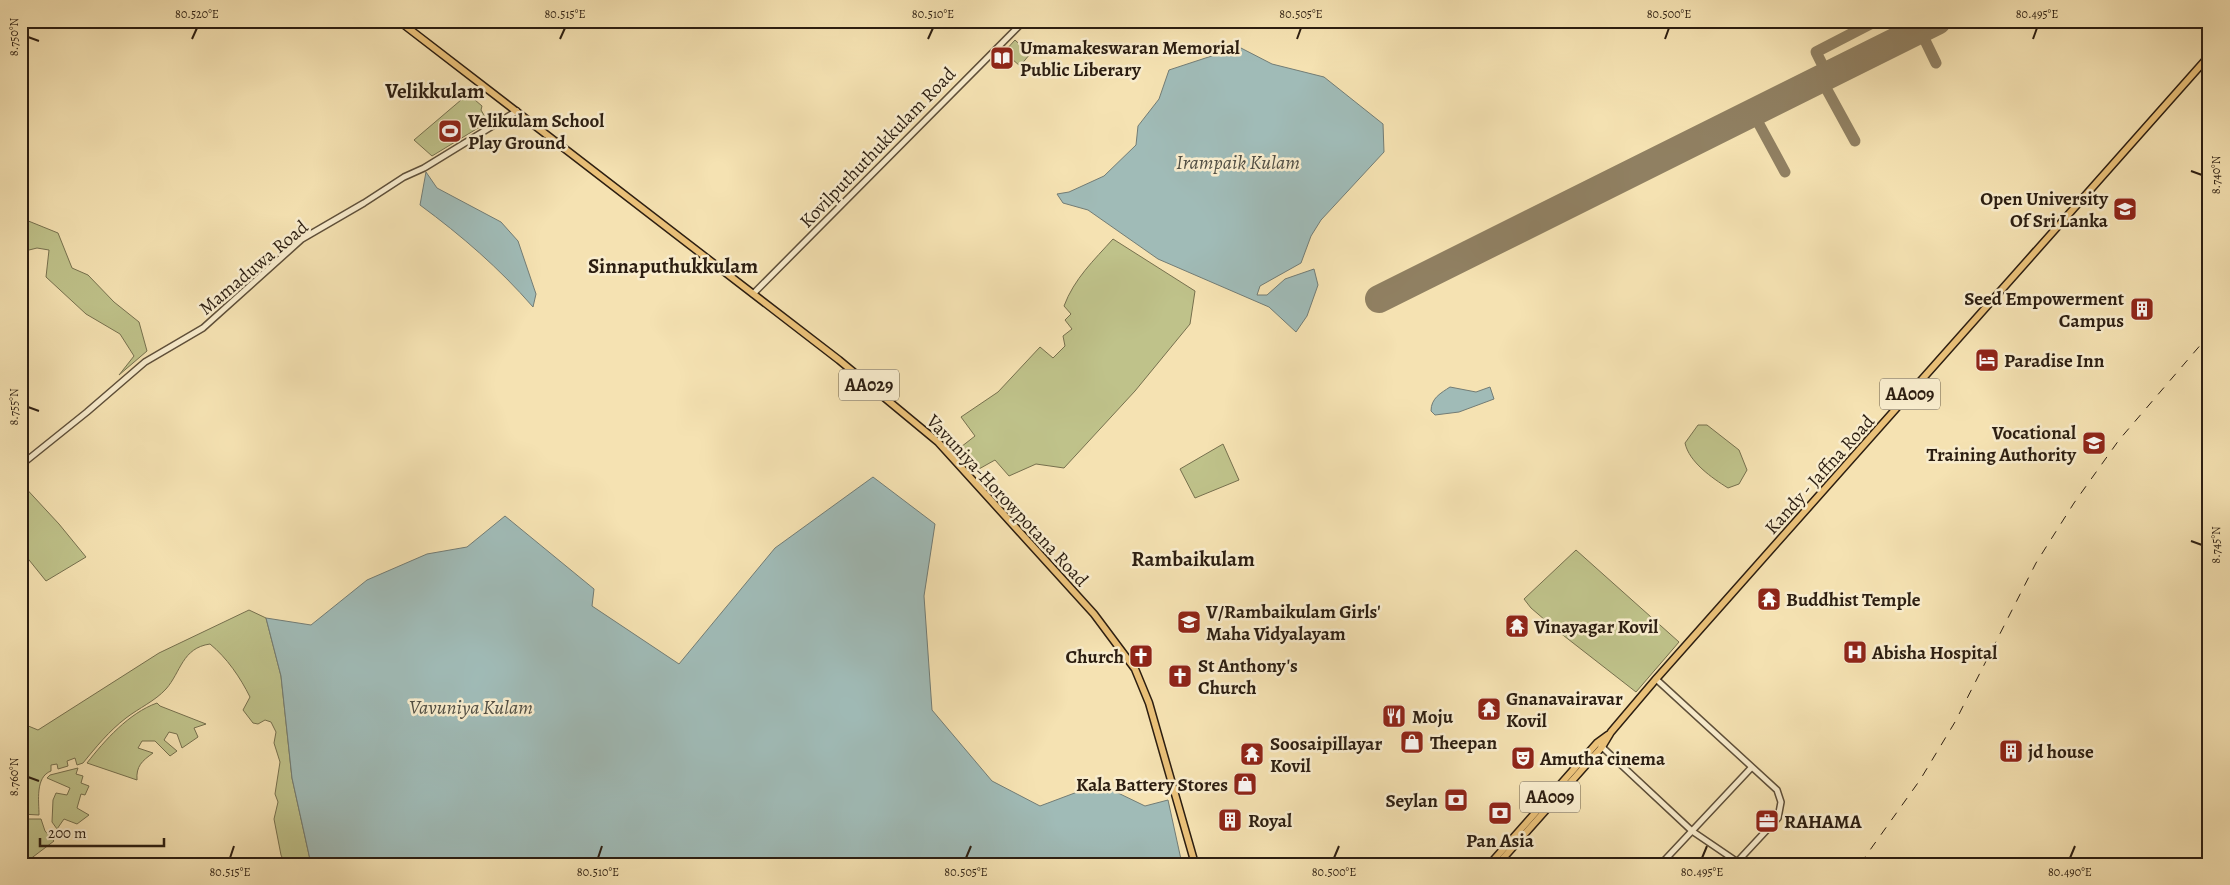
<svg xmlns="http://www.w3.org/2000/svg" width="2230" height="885" font-family="Alegreya,serif">
  <rect width="100%" height="100%" fill="#f5e2b2"/>
  <filter id="stains"><feTurbulence type="fractalNoise" baseFrequency=".004" numOctaves="4"/><feColorMatrix values="0 0 0 0 .2 0 0 0 0 .09 0 0 0 0 .02 0 0 0 .5 -.17"/></filter>
  <radialGradient id="worn" r=".72"><stop offset=".6" stop-color="#630" stop-opacity="0"/><stop offset="1" stop-color="#630" stop-opacity=".3"/></radialGradient>
  <!-- green -->
  <g fill="#bfc28a" stroke="#76704e">
    <polygon points="1015,40 1030,54 1020,66 1004,52"/>
    <polygon points="468,94 482,106 481,110 488,122 432,156 414,140"/>
    <polygon points="21,218 58,233 72,268 88,275 114,302 139,322 147,351 119,375 134,356 120,334 86,314 46,277 49,250 37,248 21,252"/>
    <path d="M1113 239 1195 291 1190 324 1135 391 1064 468 1036 464 1009 476 995 460 970 474 952 454 975 436 961 417 998 392 1040 347 1053 358 1065 346 1063 336 1072 329 1065 320 1071 314 1064 306C1074 279 1094 260 1113 239Z"/>
    <path d="M1698 425H1707L1739 450 1747 470 1739 484 1728 488C1712 478 1689 462 1685 443Z"/>
    <polygon points="1223,444 1239,480 1195,498 1180,469"/>
    <polygon points="21,483 59,524 86,557 46,581 21,550"/>
    <polygon points="1576,550 1679,642 1636,692 1559,632 1531,608 1524,599"/>
    <path d="M249 610 266 618 281 676 292 778 311 864H285L281 855 274 819 278 802 275 794 280 762 274 743 276 732 271 722 265 720 258 724 253 723 243 710 250 697C240 677 227 658 210 644 182 648 181 672 166 689 155 701 139 708 126 718 109 731 96 747 83 763L77 765 75 758 67 761 68 766 58 769 57 764 51 765V771C35 777 39 801 39 815L21 814V787L25 790 21 723 38 730 159 653Z"/>
    <path d="M157 703 160 706 206 724 194 728 198 737 182 748 177 734 169 732 164 740 177 751 170 756 155 741H142L138 748 153 753C142 761 136 766 137 780L87 763C105 740 129 713 157 703Z"/>
    <polygon points="78,768 76,774 83,776 81,783 89,786 85,795 81,794 77,808 89,815 77,824 64,819 57,829 52,822 53,800 56,793 67,795 70,788 47,778 50,775"/>
    <polygon points="21,819 41,819 45,831 54,841 25,863 21,860"/>
  </g>
  <!-- water -->
  <g fill="#a0bbb7" stroke="#727c75">
    <polygon points="1239,47 1272,64 1324,77 1383,124 1384,152 1321,220 1311,236 1301,263 1260,286 1257,295 1267,295 1285,279 1314,269 1318,285 1307,316 1296,332 1269,307 1158,259 1088,210 1063,203 1057,194 1069,192 1104,176 1136,145 1138,126 1159,99 1169,70"/>
    <path d="M426 172 437 188 501 222 518 241 536 294 533 307C499 268 462 236 420 205Z"/>
    <path d="M1450 387 1476 392 1490 387 1494 399 1459 412 1435 415 1431 411C1431 398 1441 393 1450 387Z"/>
    <polygon points="873,477 935,524 924,596 932,710 992,781 1040,806 1088,788 1116,792 1145,806 1168,800 1182,864 311,864 292,778 281,676 266,618 311,625 367,580 427,554 467,547 505,516 594,589 592,606 679,664 775,548"/>
    <polygon points="21,735 25,791 21,787"/>
  </g>
  <g fill="none" stroke-linecap="round" stroke-linejoin="round">
    <!-- taxiway -->
    <g stroke="#908062" stroke-width="11">
      <polyline points="1920,30 1936,63"/>
      <polyline points="1828,76 1816,52 1876,21"/>
      <polyline points="1821,79 1855,141"/>
      <polyline points="1753,113 1785,172"/>
    </g>
    <!-- runway -->
    <polyline stroke="#908062" stroke-width="28" points="1379,299 1937,21"/>
    <!-- tertiary casing -->
    <g stroke="#5e4f39" stroke-width="8">
      <g id="tertiary">
        <polyline points="753,294 1024,21"/>
        <polyline points="21,465 87,412 145,362 203,328 302,239 364,203 404,177 424,168 517,111"/>
        <polyline points="1656,679 1777,790 1781,802 1778,818 1737,862"/>
        <polyline points="1601,746 1692,831 1739,863"/>
        <polyline points="1661,864 1751,768"/>
      </g>
    </g>
    <!-- trunk casing -->
    <g stroke="#2c1e11" stroke-width="9">
      <g id="trunk">
        <polyline points="399,21 839,360 938,442 1094,614 1135,669 1149,703 1195,864"/>
        <polyline points="1490,864 1597,743 1608,735"/>
        <polyline points="1498,864 1602,747 1611,732 1656,679 2209,56"/>
      </g>
    </g>
    <!-- tertiary -->
    <use href="#tertiary" stroke="#f8eccd" stroke-width="5"/>
    <!-- trunk -->
    <use href="#trunk" stroke="#eac179" stroke-width="6"/>
    <!-- rail -->
    <polyline stroke="#2c1e11" stroke-width="1" stroke-dasharray="9 9" stroke-linecap="butt" points="1860,864 1920,780 1955,722 2036,563 2074,503 2119,440 2209,335"/>
  </g>
  <!-- ticks -->
  <path fill="none" stroke="#2c1e11" stroke-width="2" d="M28 37 39 41M192 39 197 28M560 39 565 28M928 39 933 28M1297 39 1301 28M1665 39 1669 28M2033 39 2037 28M2191 171 2202 175M28 407 39 411M2191 541 2202 545M28 777 39 781M230 858 234 846M598 858 602 846M966 858 971 846M1334 858 1339 846M1702 858 1707 846M2070 858 2075 846"/>
  <!-- icons -->
  <defs>
    <g id="library-square" transform="scale(1.25)"><rect x="-9" y="-9" width="18" height="18" rx="4" fill="#8f2418" stroke="#f8eccd"/><path d="M-6-4Q-3-5.5-.7-3.5V5Q-3 3-6 4ZM6-4Q3-5.5 .7-3.5V5Q3 3 6 4Z" fill="#fff"/></g>
    <g id="stadium-square" transform="scale(1.25)"><rect x="-9" y="-9" width="18" height="18" rx="4" fill="#8f2418" stroke="#f8eccd"/><path d="M0-5a6.5 5 0 1 0 0 10a6.5 5 0 1 0 0-10ZM-3.5-1.8h7v3.6h-7Z" fill="#fff"/></g>
    <g id="university-square" transform="scale(1.25)"><rect x="-9" y="-9" width="18" height="18" rx="4" fill="#8f2418" stroke="#f8eccd"/><path d="M0-5L7-2L0 1L-7-2ZM-4 1L0 2.5L4 1V4Q0 6-4 4Z" fill="#fff"/></g>
    <g id="building-square" transform="scale(1.25)"><rect x="-9" y="-9" width="18" height="18" rx="4" fill="#8f2418" stroke="#f8eccd"/><path d="M-4-6H4V6H1V3H-1V6H-4ZM-2.5-4.3h1.7v1.8h-1.7ZM.8-4.3h1.7v1.8H.8ZM-2.5-1h1.7V.8h-1.7ZM.8-1h1.7V.8H.8Z" fill="#fff"/></g>
    <g id="hotel-square" transform="scale(1.25)"><rect x="-9" y="-9" width="18" height="18" rx="4" fill="#8f2418" stroke="#f8eccd"/><path d="M-6-4.5h1.5V1H6V5H4.5V3h-9V5H-6ZM-4 0a1.8 1.8 0 1 1 3.6 0ZM.5 0V-2.5h3Q6-2.5 6 0Z" fill="#fff"/></g>
    <g id="temple-square" transform="scale(1.25)"><rect x="-9" y="-9" width="18" height="18" rx="4" fill="#8f2418" stroke="#f8eccd"/><path d="M0-6L5-2H3V0L6.5 2.5H4V6H1.5V3h-3V6H-4V2.5H-6.5L-3 0V-2H-5Z" fill="#fff"/></g>
    <g id="school-square" transform="scale(1.25)"><rect x="-9" y="-9" width="18" height="18" rx="4" fill="#8f2418" stroke="#f8eccd"/><path d="M0-5L7-2L0 1L-7-2ZM-4 1L0 2.5L4 1V4Q0 6-4 4Z" fill="#fff"/></g>
    <g id="hospital-square" transform="scale(1.25)"><rect x="-9" y="-9" width="18" height="18" rx="4" fill="#8f2418" stroke="#f8eccd"/><path d="M-5-5h3v3.5h4V-5h3V5h-3V1.5h-4V5h-3Z" fill="#fff"/></g>
    <g id="church-square" transform="scale(1.25)"><rect x="-9" y="-9" width="18" height="18" rx="4" fill="#8f2418" stroke="#f8eccd"/><path d="M-1.2-6h2.4v3.5h3.3v2.4h-3.3V6h-2.4V-.1h-3.3v-2.4h3.3Z" fill="#fff"/></g>
    <g id="restaurant-square" transform="scale(1.25)"><rect x="-9" y="-9" width="18" height="18" rx="4" fill="#8f2418" stroke="#f8eccd"/><path d="M-5-6h1v4h1v-4h1v4h1v-4h1v5L-1.5 .5V6h-2V.5L-5-1ZM5-6V6H3V1.5H1.5Q1.5-4 5-6Z" fill="#fff"/></g>
    <g id="shop-square" transform="scale(1.25)"><rect x="-9" y="-9" width="18" height="18" rx="4" fill="#8f2418" stroke="#f8eccd"/><path d="M-5-2.5h2.3a2.7 3.5 0 0 1 5.4 0H5L5.5 6h-11ZM-1.5-2.5h3a1.5 2.3 0 0 0-3 0Z" fill="#fff"/></g>
    <g id="theatre-square" transform="scale(1.25)"><rect x="-9" y="-9" width="18" height="18" rx="4" fill="#8f2418" stroke="#f8eccd"/><path d="M-5-5.5Q0-4 5-5.5V0Q5 5 0 6Q-5 5-5 0ZM-3.3-2.5H-1v1.5H-3.3ZM1-2.5H3.3v1.5H1ZM-2.8 1Q0 5.5 2.8 1Z" fill="#fff"/></g>
    <g id="bank-square" transform="scale(1.25)"><rect x="-9" y="-9" width="18" height="18" rx="4" fill="#8f2418" stroke="#f8eccd"/><path d="M-6-4H6V4H-6ZM0-2.3a2.3 2.3 0 1 0 0 4.6a2.3 2.3 0 1 0 0-4.6Z" fill="#fff"/></g>
    <g id="office-square" transform="scale(1.25)"><rect x="-9" y="-9" width="18" height="18" rx="4" fill="#8f2418" stroke="#f8eccd"/><path d="M-6-3h4V-5.5h4V-3h4V5H-6ZM-1-4.5V-3h2v-1.5ZM-6 0V1H6V0Z" fill="#fff"/></g>
  </defs>
  <g fill-rule="evenodd">
    <use href="#library-square" x="1002" y="58"/>
    <use href="#stadium-square" x="450" y="131"/>
    <use href="#university-square" x="2125" y="209"/>
    <use href="#building-square" x="2142" y="309"/>
    <use href="#hotel-square" x="1987" y="360"/>
    <use href="#university-square" x="2094" y="443"/>
    <use href="#temple-square" x="1769" y="599"/>
    <use href="#school-square" x="1189" y="622"/>
    <use href="#temple-square" x="1517" y="626"/>
    <use href="#hospital-square" x="1855" y="652"/>
    <use href="#church-square" x="1141" y="656"/>
    <use href="#church-square" x="1180" y="676"/>
    <use href="#temple-square" x="1489" y="709"/>
    <use href="#restaurant-square" x="1394" y="716"/>
    <use href="#shop-square" x="1412" y="742"/>
    <use href="#building-square" x="2011" y="751"/>
    <use href="#temple-square" x="1252" y="754"/>
    <use href="#theatre-square" x="1523" y="758"/>
    <use href="#shop-square" x="1245" y="784"/>
    <use href="#bank-square" x="1456" y="800"/>
    <use href="#bank-square" x="1500" y="813"/>
    <use href="#building-square" x="1230" y="820"/>
    <use href="#office-square" x="1767" y="821"/>
  </g>
  <g text-anchor="middle" stroke-width="5" stroke-linejoin="round" paint-order="stroke">
    <!-- shield labels -->
    <g fill="#f8eccd" stroke="#695c49" stroke-width="1">
      <rect x="839" y="369.5" width="60" height="31" rx="4"/>
      <rect x="1880" y="378.5" width="60" height="31" rx="4"/>
      <rect x="1520" y="781.5" width="60" height="31" rx="4"/>
    </g>
    <g font-size="18" font-weight="bold" fill="#2c1e11">
      <text x="869" y="391">AA029</text>
      <text x="1910" y="400">AA009</text>
      <text x="1550" y="803">AA009</text>
    </g>
    <!-- poi labels -->
    <g font-size="19" font-weight="bold" fill="#2c1e11" stroke="#f8eccd" text-anchor="start">
      <text x="1020" y="54">Umamakeswaran Memorial<tspan x="1020" dy="22">Public Liberary</tspan></text>
      <text x="468" y="127">Velikulam School<tspan x="468" dy="22">Play Ground</tspan></text>
      <text x="2108" y="205" text-anchor="end">Open University<tspan x="2108" dy="22">Of Sri Lanka</tspan></text>
      <text x="2124" y="305" text-anchor="end">Seed Empowerment<tspan x="2124" dy="22">Campus</tspan></text>
      <text x="2004" y="367">Paradise Inn</text>
      <text x="2076" y="439" text-anchor="end">Vocational<tspan x="2076" dy="22">Training Authority</tspan></text>
      <text x="1786" y="606">Buddhist Temple</text>
      <text x="1206" y="618">V/Rambaikulam Girls'<tspan x="1206" dy="22">Maha Vidyalayam</tspan></text>
      <text x="1534" y="633">Vinayagar Kovil</text>
      <text x="1872" y="659">Abisha Hospital</text>
      <text x="1124" y="663" text-anchor="end">Church</text>
      <text x="1198" y="672">St Anthony's<tspan x="1198" dy="22">Church</tspan></text>
      <text x="1506" y="705">Gnanavairavar<tspan x="1506" dy="22">Kovil</tspan></text>
      <text x="1412" y="723">Moju</text>
      <text x="1430" y="749">Theepan</text>
      <text x="1270" y="750">Soosaipillayar<tspan x="1270" dy="22">Kovil</tspan></text>
      <text x="2028" y="758">jd house</text>
      <text x="1540" y="765">Amutha cinema</text>
      <text x="1228" y="791" text-anchor="end">Kala Battery Stores</text>
      <text x="1438" y="807" text-anchor="end">Seylan</text>
      <text x="1248" y="827">Royal</text>
      <text x="1784" y="828">RAHAMA</text>
      <text x="1500" y="847" text-anchor="middle">Pan Asia</text>
    </g>
    <!-- street labels -->
    <g font-size="19" fill="#2c1e11" stroke="#f8eccd">
      <text transform="translate(877 147) rotate(-46)" y="7">Kovilputhuthukkulam Road</text>
      <text transform="translate(253 267) rotate(-40)" y="7">Mamaduwa Road</text>
      <text transform="translate(1819 474) rotate(-48)" y="7">Kandy - Jaffna Road</text>
      <text transform="translate(1008 500) rotate(47)" y="7">Vavuniya-Horowpotana Road</text>
    </g>
    <!-- water labels -->
    <g font-size="20" font-style="italic" fill="#4f4d43" stroke="#f8eccd">
      <text x="1238" y="169">Irampaik Kulam</text>
      <text x="471" y="714">Vavuniya Kulam</text>
    </g>
    <!-- quarter labels -->
    <g font-size="21" font-weight="bold" fill="#2c1e11" stroke="#f8eccd">
      <text x="435" y="98">Velikkulam</text>
      <text x="673" y="273">Sinnaputhukkulam</text>
      <text x="1193" y="566">Rambaikulam</text>
    </g>
  </g>
  <!-- margin -->
  <rect width="2230" height="885" fill="none" stroke="#f5e2b2" stroke-width="55"/>
  <!-- scale -->
  <path d="M40 838v8h124v-8" fill="none" stroke="#2c1e11" stroke-width="2.5"/>
  <text x="48" y="838" font-size="15" fill="#2c1e11" stroke="#f8eccd" stroke-width="4" paint-order="stroke">200 m</text>
  <rect x="28" y="28" width="2174" height="830" fill="none" stroke="#2c1e11" stroke-width="2"/>
  <g font-size="12" text-anchor="middle" fill="#2c1e11">
    <text x="197" y="18">80.520°E</text>
    <text x="565" y="18">80.515°E</text>
    <text x="933" y="18">80.510°E</text>
    <text x="1301" y="18">80.505°E</text>
    <text x="1669" y="18">80.500°E</text>
    <text x="2037" y="18">80.495°E</text>
    <text transform="translate(14 37) rotate(-90)" y="4">8.750°N</text>
    <text transform="translate(2216 175) rotate(-90)" y="4">8.740°N</text>
    <text transform="translate(14 407) rotate(-90)" y="4">8.755°N</text>
    <text transform="translate(2216 545) rotate(-90)" y="4">8.745°N</text>
    <text transform="translate(14 777) rotate(-90)" y="4">8.760°N</text>
    <text x="230" y="876">80.515°E</text>
    <text x="598" y="876">80.510°E</text>
    <text x="966" y="876">80.505°E</text>
    <text x="1334" y="876">80.500°E</text>
    <text x="1702" y="876">80.495°E</text>
    <text x="2070" y="876">80.490°E</text>
  </g>
  <rect width="100%" height="100%" filter="url(#stains)"/>
  <rect width="100%" height="100%" fill="url(#worn)"/>
</svg>
